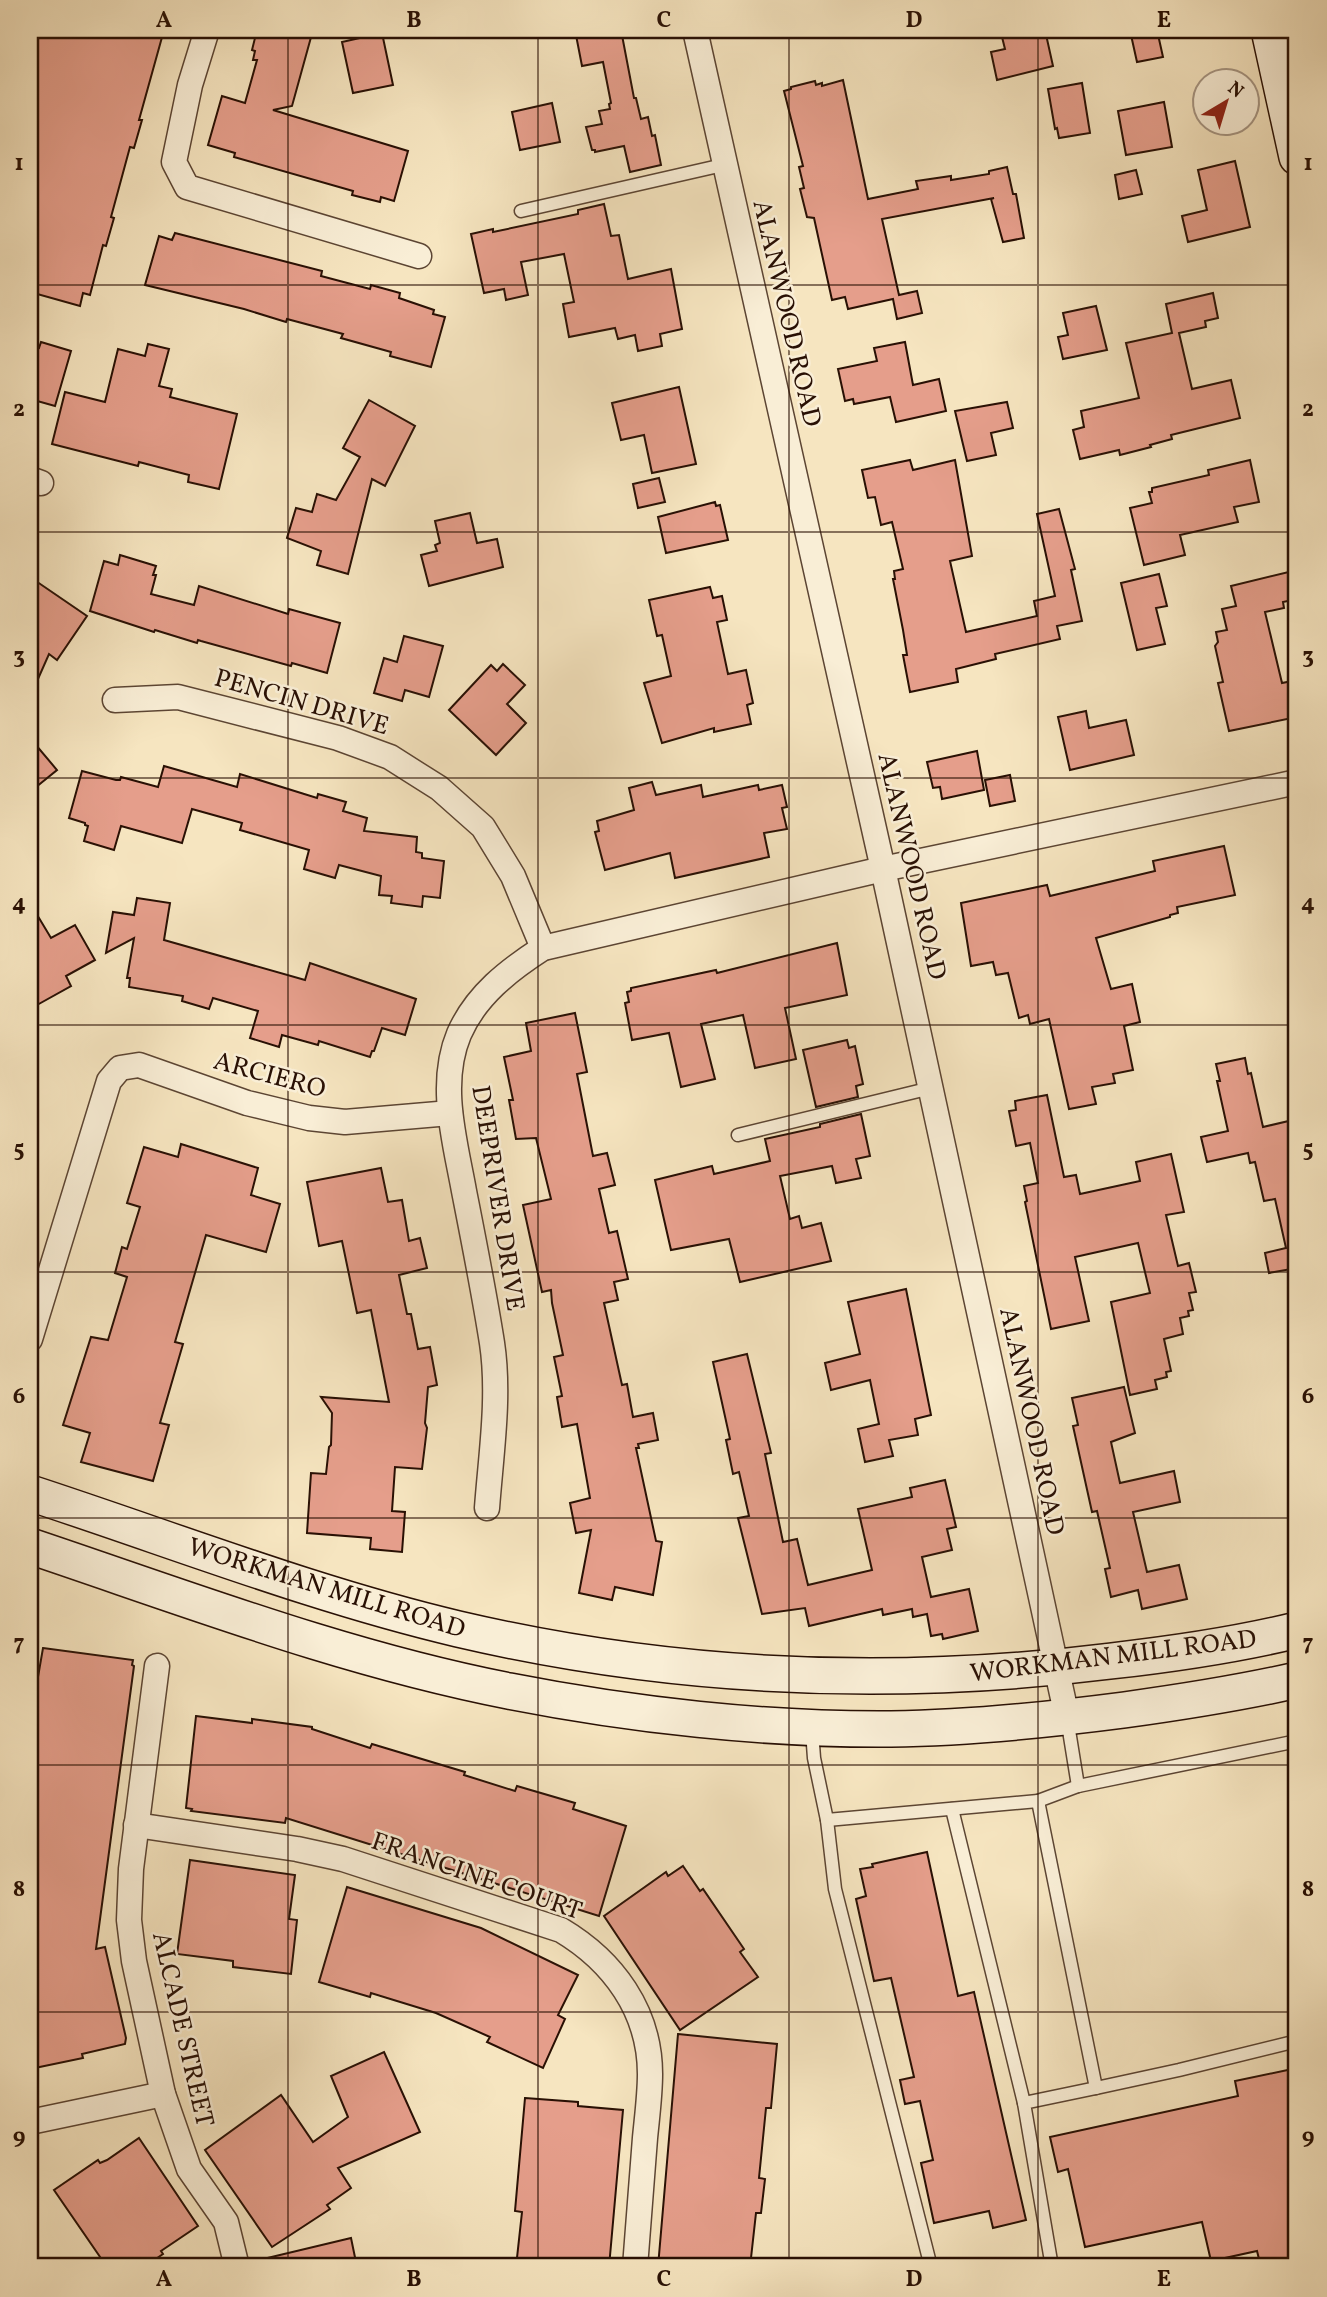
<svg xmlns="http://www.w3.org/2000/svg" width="1327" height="2297" font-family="Vollkorn,serif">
  <rect width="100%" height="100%" fill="#f6e5c0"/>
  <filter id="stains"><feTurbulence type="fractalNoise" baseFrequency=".00286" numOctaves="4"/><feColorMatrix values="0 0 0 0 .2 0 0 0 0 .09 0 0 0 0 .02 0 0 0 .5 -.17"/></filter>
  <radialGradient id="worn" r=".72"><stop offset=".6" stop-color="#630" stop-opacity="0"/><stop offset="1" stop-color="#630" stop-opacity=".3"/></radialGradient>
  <!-- building -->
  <g fill="#e59e8b" stroke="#291004" stroke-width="2">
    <polygon points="30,30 164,30 139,120 142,120 134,148 130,147 111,217 114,218 106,246 103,245 90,295 83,293 80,306 30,292"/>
    <polygon points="257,30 313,30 292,106 273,110 408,151 394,201 381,197 380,202 352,195 353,191 234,157 235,153 208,145 222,96 245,103 257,60 253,60 255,51 252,50"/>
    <polygon points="575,30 596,30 597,34 621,30 634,98 636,98 641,119 648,117 652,136 655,135 661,165 630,172 624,146 595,152 595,150 592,150 586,127 602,124 599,111 610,109 609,104 611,103 603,62 582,66"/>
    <polygon points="1032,30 1045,30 1053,66 997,80 991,52 1005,49 1002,37"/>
    <polygon points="1157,30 1163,57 1137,62 1131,35"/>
    <polygon points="382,33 393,85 353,93 342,42"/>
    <polygon points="843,80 868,199 918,189 916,181 951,176 951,180 989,174 989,171 1007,167 1013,194 1016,194 1024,238 1003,242 991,199 994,198 882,219 899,295 917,291 922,313 897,319 893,299 848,309 845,297 832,300 814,218 807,217 800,189 804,188 799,167 803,166 784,91 791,89 791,87 815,81 816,85 822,83 822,86"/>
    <polygon points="1082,83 1090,133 1059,138 1057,128 1055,129 1048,89"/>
    <polygon points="1164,102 1172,147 1126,155 1118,111"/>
    <polygon points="552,103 560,142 520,150 512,112"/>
    <polygon points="1235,161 1250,227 1188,242 1182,216 1207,210 1198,170"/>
    <polygon points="1136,170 1142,194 1119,199 1115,175"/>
    <polygon points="604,204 611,236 619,235 628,279 671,269 682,329 660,334 662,346 638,351 635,335 618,339 615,328 569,337 563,304 574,302 564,254 521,262 528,295 506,300 504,289 484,293 471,234 493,229 493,232 578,214 578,210"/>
    <polygon points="175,233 322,271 321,276 370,289 371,285 400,293 399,298 434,310 433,314 445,317 431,367 390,356 391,352 341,338 343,334 287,319 286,322 244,309 145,285 159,236 172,240"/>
    <polygon points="1213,293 1218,318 1205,321 1206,327 1179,333 1192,389 1231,380 1240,418 1171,435 1172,439 1150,445 1151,447 1120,455 1119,450 1080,459 1073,430 1084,427 1081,411 1139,398 1126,343 1172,333 1166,304"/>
    <polygon points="1096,306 1107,350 1063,359 1058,337 1068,335 1063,313"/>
    <polygon points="41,342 71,351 55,406 30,399 30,345 39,348"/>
    <polygon points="905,342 913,385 939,379 946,411 896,422 890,397 854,404 853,399 845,401 838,369 877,361 874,348"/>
    <polygon points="148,344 169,349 159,386 172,389 170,397 237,414 219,489 188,482 189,475 139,462 138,466 52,444 65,392 105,402 118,349 145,356"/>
    <polygon points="679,387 696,464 652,473 644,435 621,440 612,403"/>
    <polygon points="369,400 415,426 385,486 372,479 348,574 317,565 321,551 287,538 296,508 312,512 317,494 336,500 360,457 343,448"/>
    <polygon points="1007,402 1013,428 991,433 996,455 967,461 955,411"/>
    <polygon points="910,460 913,470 955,460 972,556 950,561 966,632 1037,616 1034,601 1055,596 1037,514 1059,509 1075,569 1071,570 1082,621 1057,626 1060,639 995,654 996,659 956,669 958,682 910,692 903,655 907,655 903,630 893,579 895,579 894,571 903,569 892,522 881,525 875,497 868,498 862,470"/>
    <polygon points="1250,460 1259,502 1234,507 1238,522 1180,535 1185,555 1144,565 1130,508 1152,503 1149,492 1152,492 1152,488 1209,475 1208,470"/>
    <polygon points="659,478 665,502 638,508 633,484"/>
    <polygon points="715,502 716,506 720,505 728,540 666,553 658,517"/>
    <polygon points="470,513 477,543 497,539 503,567 429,586 421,555 437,551 435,545 440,543 435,521"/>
    <polygon points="120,555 156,566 153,575 156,575 151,594 194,605 199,586 288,614 289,609 340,623 327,673 292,663 291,666 201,641 198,640 197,643 155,630 154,632 90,611 104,561 118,565"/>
    <polygon points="1297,570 1297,599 1283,602 1284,608 1265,612 1282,683 1297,680 1297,717 1229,731 1218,683 1223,682 1215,646 1218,642 1216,632 1227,630 1222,609 1236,606 1231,586"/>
    <polygon points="1159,574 1167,606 1156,608 1165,644 1137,650 1121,583"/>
    <polygon points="30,577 87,616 57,660 49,654 30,697"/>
    <polygon points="710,587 713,598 722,596 727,620 717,622 728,674 746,670 753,703 747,705 751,724 714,732 714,728 662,743 644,683 671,676 662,635 657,636 649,600"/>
    <polygon points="404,636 443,646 429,697 405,690 402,701 374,693 384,658 397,662"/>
    <polygon points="503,664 525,685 507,704 526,723 496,755 449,710 491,665 497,671"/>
    <polygon points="1086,711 1089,728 1126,720 1134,755 1070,770 1058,717"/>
    <polygon points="30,738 57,770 30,792"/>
    <polygon points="977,751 984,790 942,799 940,787 933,788 927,762"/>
    <polygon points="164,766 237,787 240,774 317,798 318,794 346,802 343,811 367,818 364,831 417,837 416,852 422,853 422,858 444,861 440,898 423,896 422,907 391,903 392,896 379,895 381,876 339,865 335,878 304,869 309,850 240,830 242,823 192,809 182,843 121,826 114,850 84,841 88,826 85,825 85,823 69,818 82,771 116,780 120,780 121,777 158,787"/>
    <polygon points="1010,775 1015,801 990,806 985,780"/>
    <polygon points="652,782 656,795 701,785 703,797 758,785 759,790 782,785 787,807 782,808 787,829 764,833 769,857 675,878 670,853 605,870 595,832 599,831 597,821 634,810 629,788"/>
    <polygon points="1224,846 1235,895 1177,907 1178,913 1170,915 1170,917 1096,938 1111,989 1132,984 1140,1022 1124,1026 1133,1070 1113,1074 1115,1083 1092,1087 1096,1104 1069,1109 1049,1019 1030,1024 1028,1015 1019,1018 1008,973 996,975 993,962 971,966 961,903 1047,885 1050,896 1155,871 1153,861"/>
    <polygon points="137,898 170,903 164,940 305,980 310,963 416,999 405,1035 382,1028 374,1051 372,1051 370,1057 319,1041 318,1045 282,1035 279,1047 250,1038 258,1011 213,998 209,1009 182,1001 183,996 129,987 130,978 127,978 134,938 106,953 113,912 134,915"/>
    <polygon points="30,903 51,938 75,925 95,960 66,976 71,986 37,1005 30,992"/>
    <polygon points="837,943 847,995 785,1008 796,1059 755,1068 743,1015 701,1024 715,1079 681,1087 669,1033 632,1040 625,1003 629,1002 627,992 631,991 631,988 716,970 717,973"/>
    <polygon points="575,1013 587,1072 577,1074 593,1156 607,1153 615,1185 599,1189 609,1233 617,1231 628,1279 614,1282 618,1300 604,1303 622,1385 627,1384 633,1417 653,1413 658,1440 638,1444 639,1448 636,1448 656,1541 662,1542 653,1595 615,1587 612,1600 579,1593 591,1530 576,1533 570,1503 590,1498 577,1424 562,1427 557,1397 562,1396 554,1357 563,1355 552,1303 551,1290 542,1292 523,1205 551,1199 536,1138 516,1139 509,1100 513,1100 504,1057 531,1051 526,1023"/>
    <polygon points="847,1040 849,1048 855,1046 863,1084 856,1086 858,1097 816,1107 803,1050"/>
    <polygon points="1245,1058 1248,1074 1251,1073 1263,1127 1297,1119 1297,1268 1269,1273 1265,1253 1286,1248 1275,1199 1264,1201 1255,1162 1250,1163 1248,1153 1207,1162 1201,1137 1228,1131 1217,1081 1220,1081 1216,1064"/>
    <polygon points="1047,1095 1064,1177 1076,1175 1080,1194 1140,1181 1136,1162 1171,1154 1184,1212 1166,1215 1178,1266 1189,1263 1196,1292 1189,1293 1193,1310 1188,1311 1189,1316 1180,1318 1183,1334 1164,1339 1171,1371 1166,1372 1167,1377 1155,1380 1157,1389 1130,1395 1111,1302 1150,1293 1138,1243 1075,1257 1089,1321 1051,1329 1025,1202 1027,1201 1024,1186 1038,1183 1030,1143 1016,1146 1009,1111 1016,1110 1015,1101"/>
    <polygon points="861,1114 870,1156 856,1159 861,1178 836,1183 832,1166 780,1176 790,1219 799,1216 802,1228 821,1223 831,1261 740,1282 729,1239 671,1250 655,1180 712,1166 714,1174 770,1161 765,1139 820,1127 820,1124"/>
    <polygon points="181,1144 258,1168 251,1195 280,1204 266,1252 206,1235 175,1342 183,1344 160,1423 169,1425 153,1481 81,1462 90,1433 63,1425 91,1337 108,1340 127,1277 115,1273 122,1247 127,1249 140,1207 127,1203 144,1147 178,1157"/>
    <polygon points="381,1168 388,1202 402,1200 409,1241 420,1238 427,1268 399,1275 407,1314 411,1314 418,1349 430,1347 437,1385 428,1387 425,1423 427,1428 422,1469 395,1467 392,1511 405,1512 402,1552 370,1549 371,1538 307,1533 311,1473 326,1474 329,1447 331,1445 332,1413 321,1397 389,1402 371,1310 357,1313 342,1241 319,1246 307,1182"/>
    <polygon points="906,1289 931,1415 915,1419 918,1435 889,1440 893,1456 865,1462 858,1429 879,1424 870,1380 831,1390 825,1363 860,1354 848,1302"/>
    <polygon points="747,1354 771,1453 765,1454 783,1542 797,1539 808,1585 872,1570 858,1509 912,1497 910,1488 945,1480 956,1527 947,1529 952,1550 922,1557 931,1597 969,1589 978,1631 943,1639 942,1634 931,1636 927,1614 913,1617 912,1609 883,1615 882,1609 809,1626 805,1608 762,1614 738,1518 749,1516 739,1472 733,1474 726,1440 730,1439 713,1362"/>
    <polygon points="1124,1387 1135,1433 1111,1442 1120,1483 1174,1471 1180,1502 1133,1512 1147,1572 1179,1565 1187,1599 1142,1609 1138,1590 1111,1597 1105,1569 1110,1568 1097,1511 1092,1512 1073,1426 1078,1425 1072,1398"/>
    <polygon points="43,1648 133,1660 132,1665 134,1666 96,1949 105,1947 126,2038 125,2044 82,2054 83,2058 30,2069 30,1714 34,1677 38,1677"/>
    <polygon points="196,1716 252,1723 252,1719 312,1727 312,1729 370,1748 372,1744 465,1772 464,1775 515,1791 517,1786 575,1803 573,1809 626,1826 599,1916 286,1818 285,1823 191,1811 192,1809 186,1808"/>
    <polygon points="927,1852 958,1996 974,1992 1026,2220 993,2228 989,2211 934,2223 921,2163 933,2160 920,2101 905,2104 900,2080 914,2077 891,1978 874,1981 856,1899 866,1896 860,1869 873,1867 872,1864"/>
    <polygon points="190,1860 295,1875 289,1919 297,1920 291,1974 233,1967 233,1961 177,1954"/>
    <polygon points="683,1866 700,1891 703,1889 744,1949 740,1952 758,1977 680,2030 604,1916 666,1872 668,1876"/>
    <polygon points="347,1887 481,1928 578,1975 558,2015 565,2019 543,2068 487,2042 490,2037 436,2013 371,1993 370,1997 319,1982"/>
    <polygon points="678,2034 777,2044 771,2108 766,2108 759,2178 765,2179 761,2213 756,2213 750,2267 658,2267"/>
    <polygon points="384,2052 420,2132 338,2168 351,2188 327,2205 330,2209 272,2247 205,2150 281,2095 313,2142 348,2117 331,2076"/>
    <polygon points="1297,2068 1297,2267 1281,2267 1279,2259 1260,2263 1257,2251 1211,2261 1202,2222 1085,2247 1068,2169 1058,2172 1050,2137 1238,2096 1235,2081"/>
    <polygon points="525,2098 578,2102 578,2106 623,2110 609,2267 516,2267 522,2212 515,2211"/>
    <polygon points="139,2138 198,2226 161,2251 163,2254 144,2267 107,2267 54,2190 98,2160 100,2163 107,2160"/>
    <polygon points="351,2238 357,2267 264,2267 263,2259"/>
  </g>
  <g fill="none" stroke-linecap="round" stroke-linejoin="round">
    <!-- lane casing -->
    <g stroke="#5c4533" stroke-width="15">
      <g id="lane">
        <polyline points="521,211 723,165"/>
        <polyline points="738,1135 931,1088"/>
        <polyline points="1067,1718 1078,1786 1038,1801 1096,2088 1179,2070 1297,2041"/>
        <polyline points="812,1731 814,1758 827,1820 835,1889 931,2267"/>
        <polyline points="1078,1786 1297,1741"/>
        <polyline points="952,1809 1024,2103"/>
        <polyline points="827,1820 1038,1801"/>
        <polyline points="1052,2267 1024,2103 1096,2088"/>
      </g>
    </g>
    <!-- street casing -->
    <g stroke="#5c4533" stroke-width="27">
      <g id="street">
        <polyline points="207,30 190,85 174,162 187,187 419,256"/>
        <polyline points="695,30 883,869 1067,1717"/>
        <polyline points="30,479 41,483"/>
        <polyline points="115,700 178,697 338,738 390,757 439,788 483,827 513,876 543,948"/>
        <polyline points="30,1339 109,1081 120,1068 139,1065 247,1103 309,1118 345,1122 450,1113"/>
        <path d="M487 1508C491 1454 500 1396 492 1343 484 1292 474 1242 464 1191 455 1141 438 1084 459 1034 476 995 509 970 543 948L883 869 1297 782"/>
        <polyline points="157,1666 131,1869 129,1920 134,1961 163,2094 189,2169 226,2222 237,2267"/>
        <path d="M136 1825 297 1849 343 1859 561 1930C613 1961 650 2011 650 2074 650 2095 647 2117 645 2138 642 2181 638 2224 635 2267"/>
        <polyline points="30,2122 163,2094"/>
      </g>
    </g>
    <!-- secondary casing -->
    <g stroke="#291004" stroke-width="38">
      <g id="secondary">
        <polyline points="1269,30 1297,157"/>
        <path d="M30 1493C171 1539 314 1595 458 1629 672 1679 893 1688 1111 1661 1173 1654 1236 1645 1297 1630"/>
        <path d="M30 1546C188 1599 345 1659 509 1691 631 1715 766 1730 891 1729 969 1728 1047 1720 1124 1710 1182 1702 1240 1693 1297 1680"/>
      </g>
    </g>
    <!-- lane -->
    <use href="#lane" stroke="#f9eed6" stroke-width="12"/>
    <!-- street -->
    <use href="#street" stroke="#f9eed6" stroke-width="24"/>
    <!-- secondary -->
    <use href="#secondary" stroke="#f9eed6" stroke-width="35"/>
  </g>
  <!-- grid -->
  <path fill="none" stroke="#291004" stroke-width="2" stroke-opacity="0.55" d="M288 30V2267M538 30V2267M789 30V2267M1038 30V2267M30 285H1297M30 532H1297M30 778H1297M30 1025H1297M30 1272H1297M30 1518H1297M30 1765H1297M30 2012H1297"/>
  <g text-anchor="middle" stroke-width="5" stroke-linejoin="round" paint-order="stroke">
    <!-- street labels -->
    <g font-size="26" fill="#291004" stroke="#f9eed6">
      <text transform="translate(788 313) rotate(77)" y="9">ALANWOOD ROAD</text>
      <text transform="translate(302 701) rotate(16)" y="9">PENCIN DRIVE</text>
      <text transform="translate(913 866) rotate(77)" y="9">ALANWOOD ROAD</text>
      <text transform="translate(270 1074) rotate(15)" y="9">ARCIERO</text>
      <text transform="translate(499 1198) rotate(81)" y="9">DEEPRIVER DRIVE</text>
      <text transform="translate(1033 1421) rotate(78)" y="9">ALANWOOD ROAD</text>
      <text transform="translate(327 1587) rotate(17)" y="9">WORKMAN MILL ROAD</text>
      <text transform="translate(1113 1655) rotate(-7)" y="9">WORKMAN MILL ROAD</text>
      <text transform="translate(477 1875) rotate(19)" y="9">FRANCINE COURT</text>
      <text transform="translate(184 2029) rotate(77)" y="9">ALCADE STREET</text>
    </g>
  </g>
  <!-- margin -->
  <rect width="1327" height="2297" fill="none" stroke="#f6e5c0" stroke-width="77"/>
  <!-- north arrow -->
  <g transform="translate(1226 102) rotate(38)"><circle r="33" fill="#f9eed6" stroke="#a69582" stroke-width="2"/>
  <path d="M0-5L12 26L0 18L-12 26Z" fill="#8f2418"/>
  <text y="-10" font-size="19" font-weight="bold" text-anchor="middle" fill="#291004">N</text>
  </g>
  <rect x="38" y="38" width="1250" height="2220" fill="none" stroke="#291004" stroke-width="2.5"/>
  <g font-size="23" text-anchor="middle" font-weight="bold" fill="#291004">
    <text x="164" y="27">A</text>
    <text x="414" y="27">B</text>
    <text x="664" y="27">C</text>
    <text x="914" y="27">D</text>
    <text x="1164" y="27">E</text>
    <text x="19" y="170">1</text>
    <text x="1308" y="170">1</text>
    <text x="19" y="416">2</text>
    <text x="1308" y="416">2</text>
    <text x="19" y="663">3</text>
    <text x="1308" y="663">3</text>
    <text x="19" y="910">4</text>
    <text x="1308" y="910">4</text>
    <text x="19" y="1156">5</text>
    <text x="1308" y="1156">5</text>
    <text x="19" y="1403">6</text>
    <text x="1308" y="1403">6</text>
    <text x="19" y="1650">7</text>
    <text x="1308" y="1650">7</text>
    <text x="19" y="1896">8</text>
    <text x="1308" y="1896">8</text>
    <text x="19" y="2143">9</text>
    <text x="1308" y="2143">9</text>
    <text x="164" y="2286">A</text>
    <text x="414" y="2286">B</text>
    <text x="664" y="2286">C</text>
    <text x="914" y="2286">D</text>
    <text x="1164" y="2286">E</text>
  </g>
  <rect width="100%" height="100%" filter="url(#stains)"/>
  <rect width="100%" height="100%" fill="url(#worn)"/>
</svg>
